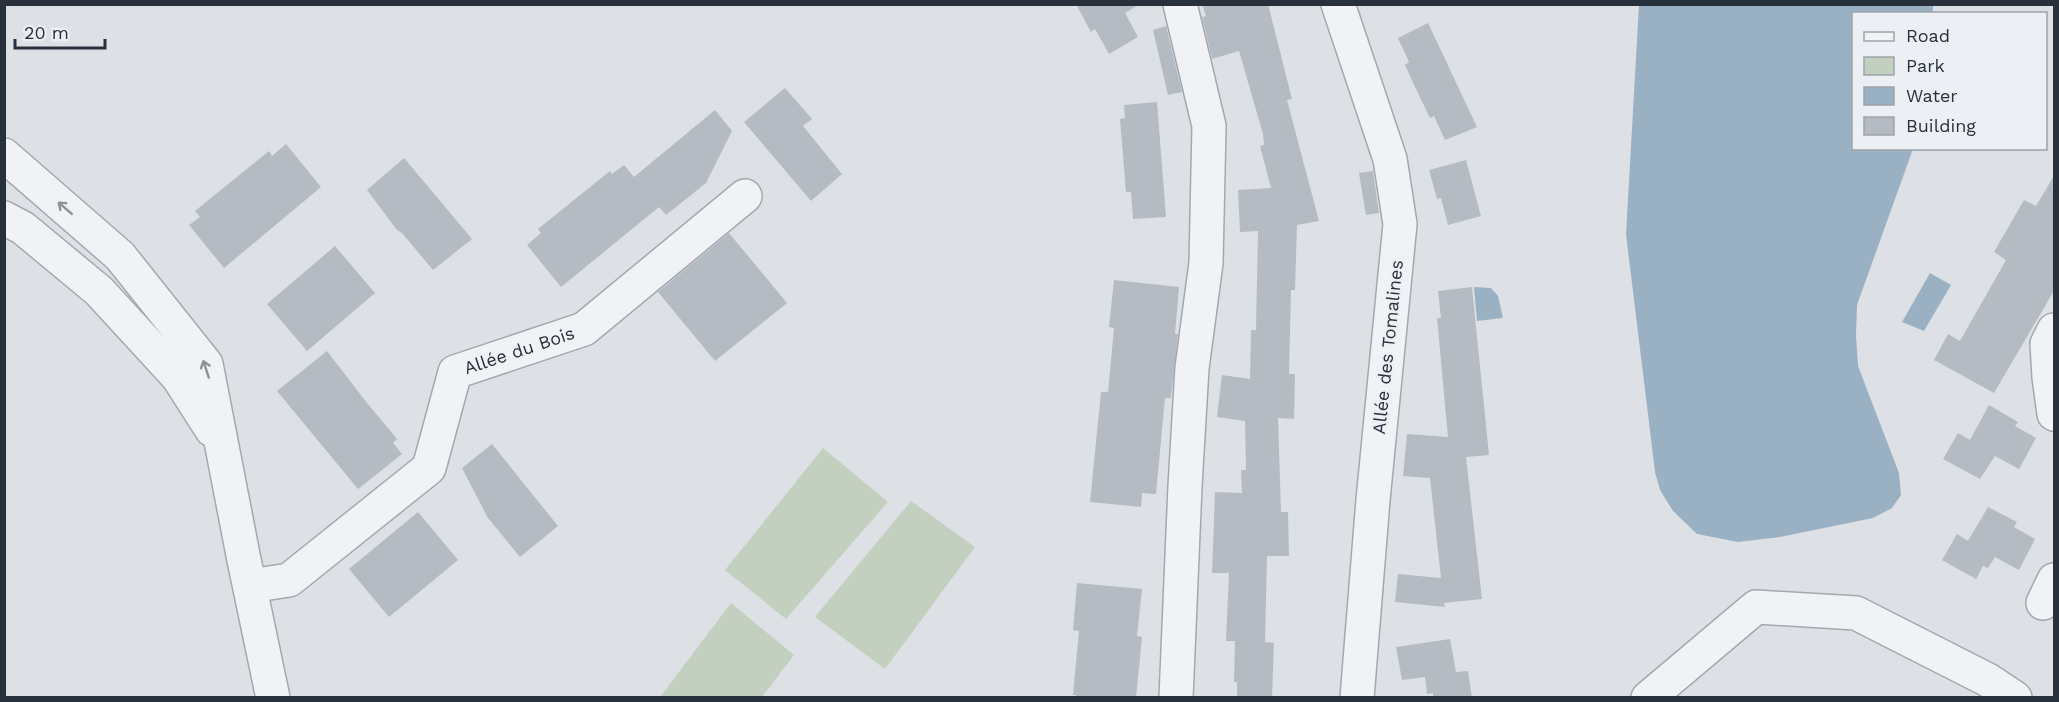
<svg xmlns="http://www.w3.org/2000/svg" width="2059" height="702" font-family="'Work Sans',sans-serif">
  <rect width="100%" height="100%" fill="#dde1e6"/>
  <!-- green -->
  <g fill="#c4d0bf">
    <polygon points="823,448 888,502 786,619 725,570"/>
    <polygon points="911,501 975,547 885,669 815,617"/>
    <polygon points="731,603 794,655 762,697 660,697"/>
  </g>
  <!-- water -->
  <g fill="#9ab1c4">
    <polygon points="1639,5 1933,5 1933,13 1854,14 1854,148 1913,149 1857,305 1856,335 1858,366 1899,473 1901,495 1892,508 1873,518 1780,537 1738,542 1697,534 1673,511 1660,490 1655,472 1626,234"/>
    <polygon points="1930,273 1951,285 1924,331 1902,322"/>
    <polygon points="1474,287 1491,288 1498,296 1503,318 1477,321"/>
  </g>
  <!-- building -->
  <g fill="#b5bbc3">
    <polygon points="1076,4 1140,4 1125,13 1138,37 1109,54 1095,29 1091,32"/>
    <polygon points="1202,4 1268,4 1292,99 1287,100 1319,221 1297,225 1295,290 1291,290 1289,374 1295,374 1294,419 1278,418 1281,512 1288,512 1289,556 1267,556 1265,642 1274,643 1272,698 1237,698 1237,682 1234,682 1235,641 1226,641 1229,573 1212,573 1215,492 1242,493 1241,470 1246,470 1245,421 1217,417 1222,375 1250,379 1251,330 1256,330 1258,231 1240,232 1238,190 1271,188 1260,146 1264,145 1263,134 1239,51 1212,59 1202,17 1206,16"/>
    <polygon points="1428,23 1477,127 1445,140 1434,116 1430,118 1417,91 1405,65 1409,62 1398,38"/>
    <polygon points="1166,26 1182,92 1168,95 1153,30"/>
    <polygon points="785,88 812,119 803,126 842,174 811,201 744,122"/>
    <polygon points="1157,102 1166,217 1133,219 1131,192 1126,192 1120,119 1125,118 1124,105"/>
    <polygon points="715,110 732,131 706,183 666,215 659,207 561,287 527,245 541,233 538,229 610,171 612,174 624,165 634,177"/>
    <polygon points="286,144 321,187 224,268 189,225 200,217 195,211 269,151 272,156"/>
    <polygon points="404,158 472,239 433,270 402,233 397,230 367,190"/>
    <polygon points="1466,160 1481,216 1448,225 1441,198 1437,199 1429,170"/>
    <polygon points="1373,171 1379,213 1366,215 1359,173"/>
    <polygon points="2055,174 2055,289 1994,393 1934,360 1948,334 1960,341 2006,260 1994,252 2024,200 2036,206"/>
    <polygon points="729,233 787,303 715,361 658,292"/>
    <polygon points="335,246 375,293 307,351 267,304"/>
    <polygon points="1114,280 1179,287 1175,334 1178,334 1171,398 1165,398 1156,494 1142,493 1141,507 1090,502 1101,392 1108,392 1114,328 1109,327"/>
    <polygon points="1472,287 1489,455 1466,457 1482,599 1444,603 1445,607 1395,602 1398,574 1441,578 1430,478 1403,476 1407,434 1448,437 1437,318 1441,318 1438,291"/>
    <polygon points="327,351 367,403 397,439 393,443 402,454 358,489 277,391"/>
    <polygon points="1989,405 2018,422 2015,426 2036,438 2019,469 1995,456 1980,479 1943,459 1958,433 1970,440"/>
    <polygon points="492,444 558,526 520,557 488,518 462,468"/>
    <polygon points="1988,507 2017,522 2014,527 2035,539 2019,570 1995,557 1988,568 1983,566 1976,579 1942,560 1957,534 1968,541"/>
    <polygon points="418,512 458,560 389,617 349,569"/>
    <polygon points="1077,583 1142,589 1137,636 1142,637 1136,698 1076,698 1076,695 1073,695 1079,631 1073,630"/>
    <polygon points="1450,639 1456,672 1468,671 1472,698 1433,698 1433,693 1427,694 1425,677 1402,680 1396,647"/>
  </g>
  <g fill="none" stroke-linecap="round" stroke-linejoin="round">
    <!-- minor casing -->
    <g stroke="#a3a8b0" stroke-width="36">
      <g id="minor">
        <polyline points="1338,4 1390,159 1400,224 1373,500 1357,698"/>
        <polyline points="4,155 120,256 206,364 244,560 273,698"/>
        <polyline points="4,218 23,228 99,291 178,377 212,430"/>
        <polyline points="2054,330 2047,344 2049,377 2054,414"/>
        <path id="s1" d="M250 586 289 580 429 468 455 372 584 329 745 196"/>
        <polyline points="2043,603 2054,580"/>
        <polyline points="1176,698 1185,486 1192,368 1206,263 1209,126 1180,4"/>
        <polyline points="1648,698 1756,607 1856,613 1988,680 2015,698"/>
      </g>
    </g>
    <!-- minor -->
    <use href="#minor" stroke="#f0f2f5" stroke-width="33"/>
  </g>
  <!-- one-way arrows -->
  <defs><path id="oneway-shaft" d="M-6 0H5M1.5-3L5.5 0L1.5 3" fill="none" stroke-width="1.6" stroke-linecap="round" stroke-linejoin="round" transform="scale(1.5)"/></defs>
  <g stroke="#8c9198">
    <use href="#oneway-shaft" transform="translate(65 208) rotate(-139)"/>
    <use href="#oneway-shaft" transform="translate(206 369) rotate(-108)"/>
  </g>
  <g text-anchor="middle" stroke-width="4.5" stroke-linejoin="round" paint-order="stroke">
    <!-- street labels -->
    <g font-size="18" fill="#28303c" stroke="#ecf0f4">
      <text transform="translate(1388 347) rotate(-84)" y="6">Allée des Tomalines</text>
      <text dy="6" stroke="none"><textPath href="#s1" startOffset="386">Allée du Bois</textPath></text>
    </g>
  </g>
  <!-- border -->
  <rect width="2059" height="702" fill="none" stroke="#28303c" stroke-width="12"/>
  <!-- legend -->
  <rect x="1852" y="12" width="195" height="138" fill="#ecf0f4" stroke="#9ea3aa" stroke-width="1.5"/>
  <rect x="1864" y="32" width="30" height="9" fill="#f0f2f5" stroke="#9ea3aa" stroke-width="1.5"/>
  <text x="1906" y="42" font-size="18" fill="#28303c">Road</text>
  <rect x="1864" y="57" width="30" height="18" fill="#c4d0bf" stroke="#9ea3aa" stroke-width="1.5"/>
  <text x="1906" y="72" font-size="18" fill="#28303c">Park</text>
  <rect x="1864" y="87" width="30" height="18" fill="#9ab1c4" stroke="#9ea3aa" stroke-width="1.5"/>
  <text x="1906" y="102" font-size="18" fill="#28303c">Water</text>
  <rect x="1864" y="117" width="30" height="18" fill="#b5bbc3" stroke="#9ea3aa" stroke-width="1.5"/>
  <text x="1906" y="132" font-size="18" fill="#28303c">Building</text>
  <!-- scale -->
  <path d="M15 39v9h90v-9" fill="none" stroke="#28303c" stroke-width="3"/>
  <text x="24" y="39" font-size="18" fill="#28303c" stroke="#ecf0f4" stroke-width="4.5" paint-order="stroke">20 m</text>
</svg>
